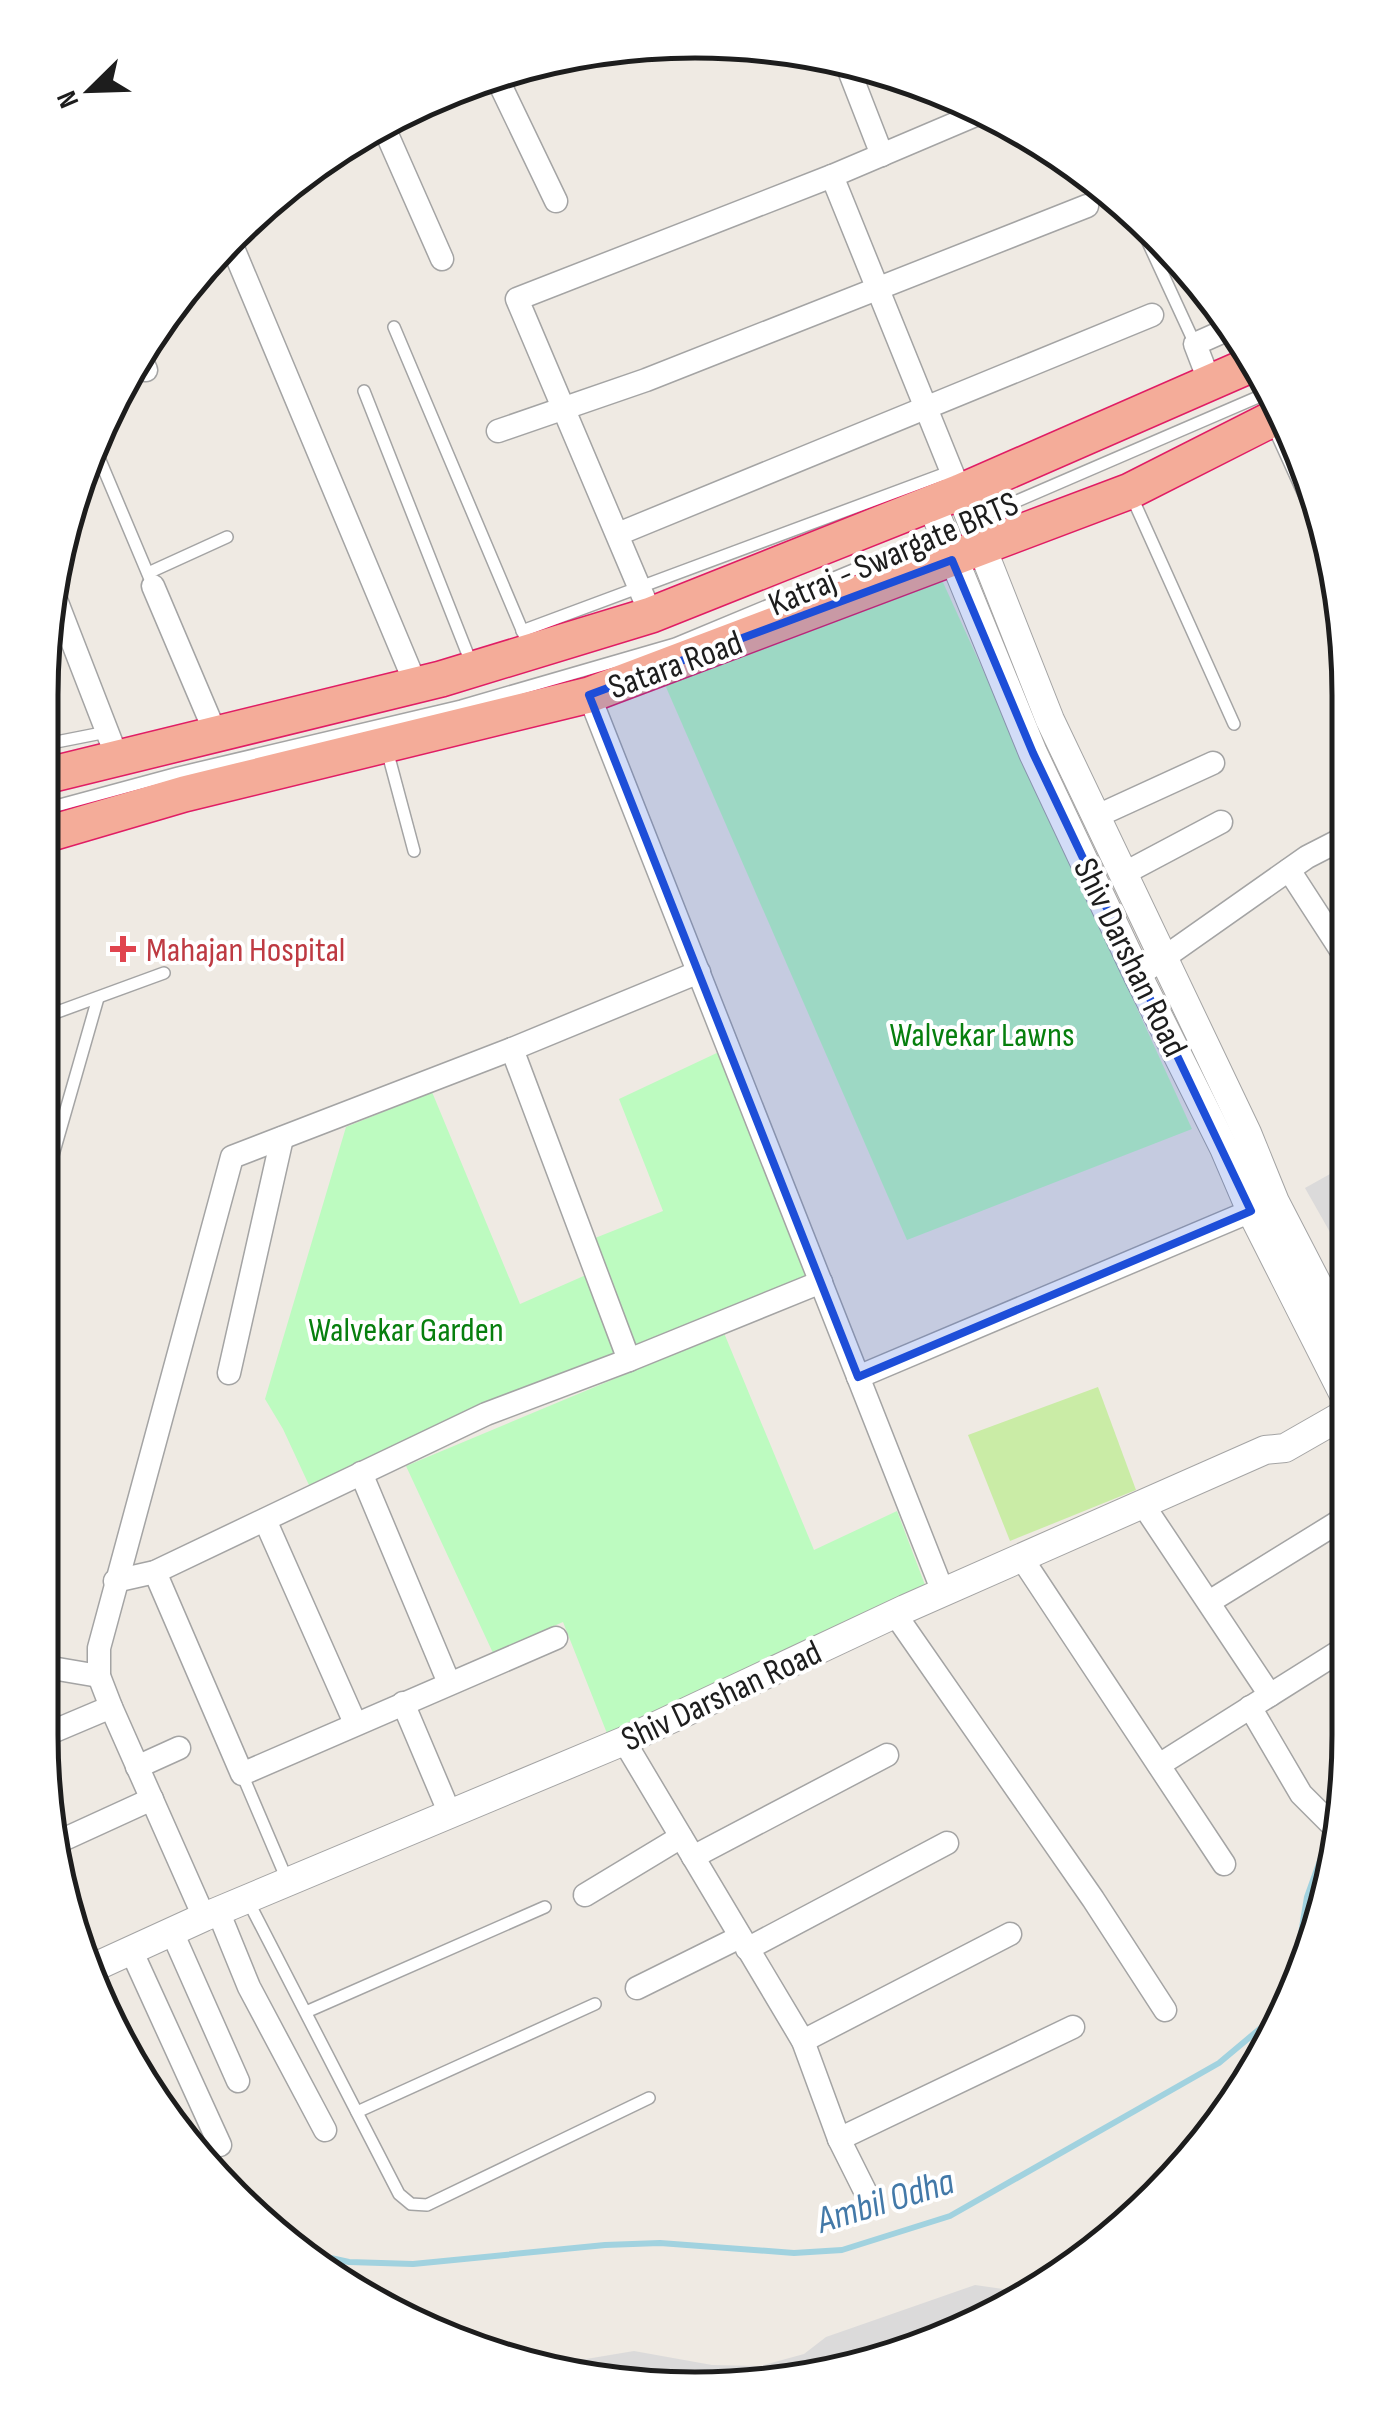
<svg xmlns="http://www.w3.org/2000/svg" width="1389" height="2429" font-family="'Sofia Sans Condensed',sans-serif">
  <rect width="100%" height="100%" fill="#efeae3"/>
  <!-- residential -->
  <g fill="#dbdada">
    <polygon points="1348,1164 1348,1264 1305,1188"/>
    <polygon points="975,2285 1010,2290 1015,2299 944,2339 737,2388 558,2370 556,2364 634,2351 712,2365 760,2366 804,2354 826,2337"/>
  </g>
  <!-- grass -->
  <polygon fill="#caeca6" points="1098,1387 1136,1490 1010,1541 968,1435"/>
  <!-- park -->
  <g fill="#bdfbc0">
    <polygon points="936,567 1192,1129 907,1240 659,671"/>
    <polygon points="721,1051 821,1282 637,1357 585,1242 663,1211 619,1099"/>
    <polygon points="432,1092 520,1304 595,1271 629,1360 314,1496 283,1429 265,1399 346,1127"/>
    <polygon points="724,1333 814,1550 897,1511 930,1598 612,1746 563,1622 493,1653 406,1466"/>
  </g>
  <g fill="none" stroke-linecap="round" stroke-linejoin="round">
    <!-- stream -->
    <polyline stroke="#a1d2df" stroke-width="6" points="303,2252 349,2262 413,2264 605,2245 660,2243 794,2253 842,2250 950,2216 1219,2063 1262,2027 1292,1989 1307,1897 1331,1830"/>
    <!-- service casing -->
    <g stroke="#a4a4a4" stroke-width="14">
      <g id="service">
        <polyline points="1135,214 1195,344"/>
        <polyline points="394,327 525,637"/>
        <polyline points="364,391 472,665"/>
        <polyline points="1273,426 1327,545"/>
        <polyline points="94,446 153,586"/>
        <polyline points="1131,495 1234,724"/>
        <polyline points="973,520 1272,391"/>
        <polyline points="148,573 227,537"/>
        <polyline points="522,631 952,471"/>
        <polyline points="41,745 107,732"/>
        <polyline points="387,750 414,851"/>
        <polyline points="41,810 178,773 461,706 675,644 942,533"/>
        <polyline points="41,969 56,1012"/>
        <polyline points="41,1018 164,973"/>
        <polyline points="41,1197 98,998"/>
        <polyline points="41,1309 53,1342"/>
        <polyline points="242,1774 288,1882"/>
        <polyline points="247,1899 399,2194 411,2204 427,2205 649,2098"/>
        <polyline points="306,2012 545,1907"/>
        <polyline points="357,2112 595,2004"/>
      </g>
    </g>
    <!-- minor casing -->
    <g stroke="#a4a4a4" stroke-width="25">
      <g id="minor">
        <polyline points="845,60 882,155"/>
        <polyline points="495,74 556,201"/>
        <polyline points="382,123 442,259"/>
        <polyline points="832,176 960,492"/>
        <polyline points="228,236 416,685"/>
        <polyline points="139,354 146,370"/>
        <polyline points="1210,383 1195,344 1231,328"/>
        <polyline points="498,431 646,380 1087,206"/>
        <polyline points="618,534 1152,315"/>
        <polyline points="153,586 215,732"/>
        <polyline points="53,592 117,757"/>
        <polyline points="651,615 517,299 832,176 985,111"/>
        <polyline points="589,695 943,1592"/>
        <polyline points="1095,817 1213,763"/>
        <polyline points="1289,870 1348,961"/>
        <polyline points="1123,874 1221,822"/>
        <polyline points="1138,976 1307,857 1348,836"/>
        <polyline points="512,1049 629,1360"/>
        <polyline points="229,1373 282,1138"/>
        <polyline points="858,1377 1251,1211"/>
        <polyline points="361,1473 449,1683"/>
        <polyline points="1142,1503 1270,1695"/>
        <polyline points="265,1520 355,1723"/>
        <polyline points="1021,1557 1224,1864"/>
        <polyline points="155,1572 242,1774 556,1638"/>
        <polyline points="115,1581 155,1572 486,1414 629,1360 821,1282"/>
        <polyline points="1209,1602 1348,1516"/>
        <polyline points="895,1614 1093,1899 1165,2010"/>
        <polyline points="40,1666 99,1676"/>
        <polyline points="403,1703 450,1814"/>
        <polyline points="1250,1707 1301,1794 1337,1830"/>
        <polyline points="40,1737 111,1707"/>
        <polyline points="624,1741 803,2041 839,2139 867,2195"/>
        <polyline points="1159,1765 1348,1646"/>
        <polyline points="137,1767 179,1748"/>
        <polyline points="58,1842 152,1799"/>
        <polyline points="693,1857 887,1755"/>
        <polyline points="585,1895 681,1837"/>
        <polyline points="218,1911 249,1987 325,2130"/>
        <polyline points="204,1917 111,1707 99,1676 99,1648 232,1157 512,1049 699,972"/>
        <polyline points="172,1932 238,2081"/>
        <polyline points="747,1949 947,1843"/>
        <polyline points="131,1950 220,2145"/>
        <polyline points="637,1988 740,1937"/>
        <polyline points="803,2041 1010,1934"/>
        <polyline points="839,2139 1073,2027"/>
      </g>
    </g>
    <!-- tertiary casing -->
    <g stroke="#a4a4a4" stroke-width="30">
      <g id="tertiary">
        <polyline points="960,492 1050,720 1247,1133 1275,1202 1348,1343"/>
        <polyline points="931,503 1033,753 1138,976 1224,1148 1251,1211 1348,1403"/>
        <polyline points="88,1970 204,1917 624,1741 905,1609 1265,1450 1285,1448 1348,1412"/>
      </g>
    </g>
    <!-- trunk casing -->
    <g stroke="#e01d64" stroke-width="38">
      <g id="trunk">
        <polyline points="41,777 441,679 651,615 960,492 1257,362"/>
        <polyline points="41,836 184,794 589,695 1130,491 1282,414"/>
      </g>
    </g>
    <!-- service -->
    <use href="#service" stroke="#fff" stroke-width="11"/>
    <!-- minor -->
    <use href="#minor" stroke="#fff" stroke-width="22"/>
    <!-- tertiary -->
    <use href="#tertiary" stroke="#fff" stroke-width="28"/>
    <!-- trunk -->
    <use href="#trunk" stroke="#f4ac99" stroke-width="35"/>
  </g>
  <!-- marked area -->
  <path fill="#1d4ed8" fill-opacity="0.2" stroke="#1d4ed8" stroke-width="8" stroke-linejoin="round" d="M952 560 1033 753 1251 1211 858 1377 589 695Z"/>
  <!-- markers -->
  <path fill="#e0444e" stroke="#fff" stroke-width="4" d="M118 934h10v10h10v10h-10v10h-10v-10h-10v-10h10z"/>
  <g text-anchor="middle" stroke-width="8" stroke-linejoin="round" paint-order="stroke">
    <!-- street labels -->
    <g font-size="35" fill="#1d1d1d" stroke="#fff">
      <text transform="translate(893 553) rotate(-23)" y="12">Katraj - Swargate BRTS</text>
      <text transform="translate(675 664) rotate(-20)" y="12">Satara Road</text>
      <text transform="translate(1131 957) rotate(64)" y="12">Shiv Darshan Road</text>
      <text transform="translate(721 1695) rotate(-25)" y="12">Shiv Darshan Road</text>
    </g>
    <!-- health labels -->
    <g font-size="35" fill="#be3a42" stroke="#fff" text-anchor="start">
      <text x="146" y="961">Mahajan Hospital</text>
    </g>
    <!-- park labels -->
    <g font-size="35" fill="#077f0e" stroke="#fff">
      <text x="982" y="1046">Walvekar Lawns</text>
      <text x="406" y="1341">Walvekar Garden</text>
    </g>
    <!-- water labels -->
    <g font-size="38" font-style="italic" fill="#4379a8" stroke="#fff">
      <text transform="translate(885 2200) rotate(-17)" y="13">Ambil Odha</text>
    </g>
  </g>
  <!-- crop -->
  <path d="M0 0H1389V2429H0ZM695 58H695A637 637 0 0 1 1332 695V1735A637 637 0 0 1 695 2372H695A637 637 0 0 1 58 1735V695A637 637 0 0 1 695 58Z" fill="#fff" fill-rule="evenodd"/>
  <path fill="none" stroke="#1d1d1d" stroke-width="5" d="M695 58H695A637 637 0 0 1 1332 695V1735A637 637 0 0 1 695 2372H695A637 637 0 0 1 58 1735V695A637 637 0 0 1 695 58Z"/>
  <!-- north arrow -->
  <g transform="translate(90 90) rotate(247)" stroke="#ffffff" stroke-width="8" paint-order="stroke">
  <path d="M0-8L18 38L0 25L-18 38Z" fill="#1d1d1d"/>
  <text y="-15" font-size="28" font-weight="bold" text-anchor="middle" fill="#1d1d1d">N</text>
  </g>
</svg>
